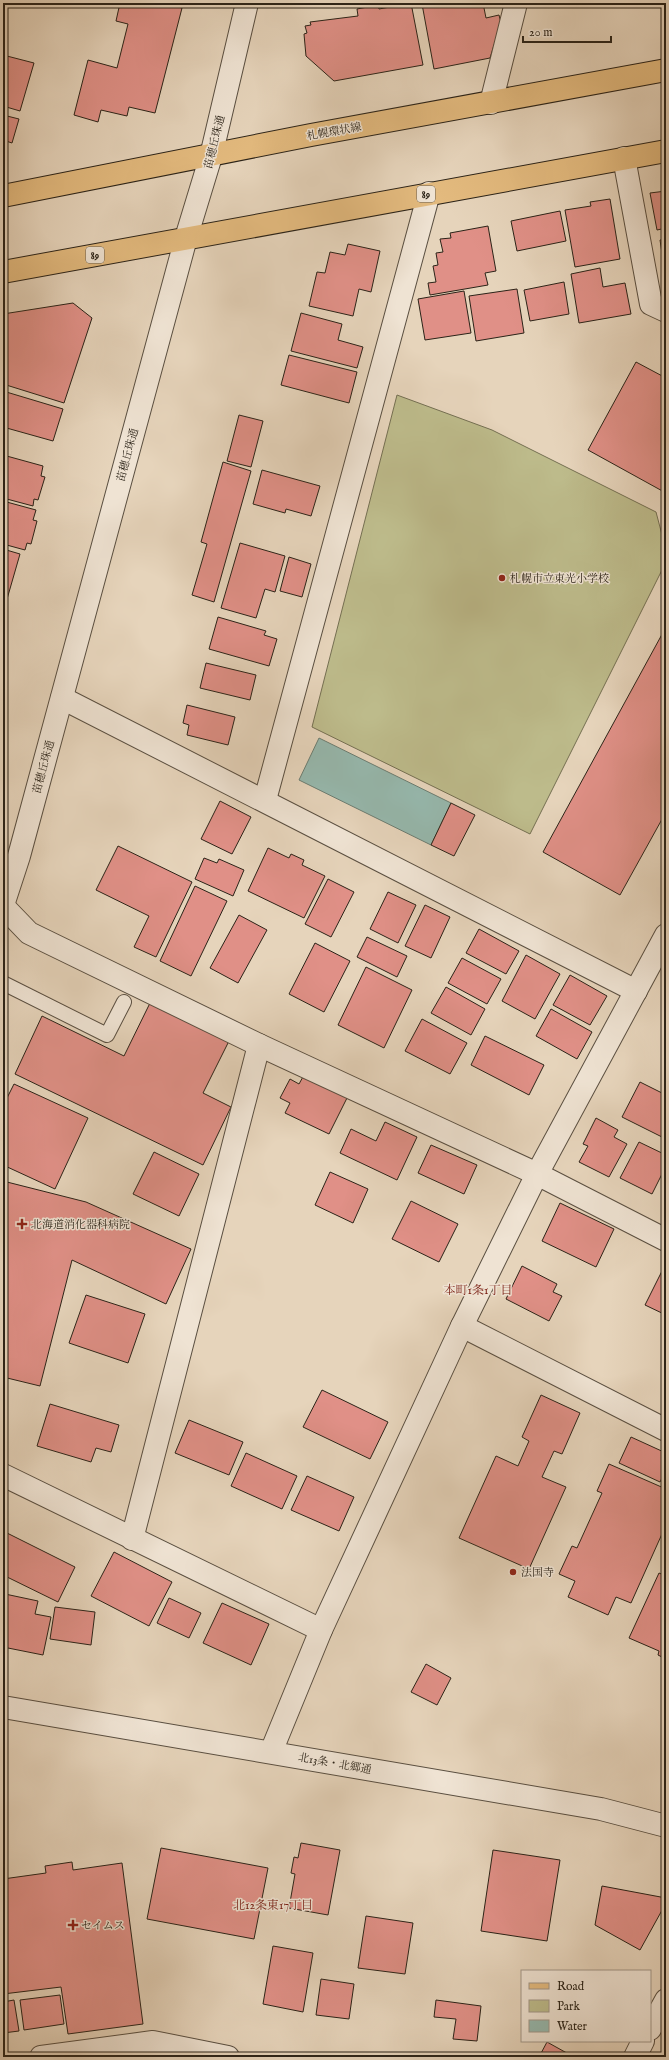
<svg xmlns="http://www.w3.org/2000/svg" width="669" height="2060" font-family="'IM FELL English','Noto Serif JP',serif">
  <rect width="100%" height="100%" fill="#e6d4bb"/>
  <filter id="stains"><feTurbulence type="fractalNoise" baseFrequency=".005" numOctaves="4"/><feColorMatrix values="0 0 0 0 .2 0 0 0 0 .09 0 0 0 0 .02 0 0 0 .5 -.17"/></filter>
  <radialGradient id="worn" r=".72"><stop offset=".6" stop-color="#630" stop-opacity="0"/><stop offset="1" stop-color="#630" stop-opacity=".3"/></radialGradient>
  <!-- green -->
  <polygon fill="#bdbb8b" stroke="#746f52" points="397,395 492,430 656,512 666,550 666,562 530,834 312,727"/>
  <!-- water -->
  <polygon fill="#96b8ad" stroke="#6b7c71" points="319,738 451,803 431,845 299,780"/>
  <!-- building -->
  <g fill="#e09087" stroke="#2b2318">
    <polygon points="120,3 163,3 182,8 155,113 129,107 127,116 101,110 98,122 74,115 88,60 117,68 128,24 116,21"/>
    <polygon points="411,3 423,65 334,81 306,56 304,34 307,33 305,26 311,25 310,22 358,16 357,9 378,5 379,9"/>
    <polygon points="428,3 483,3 486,18 499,15 501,23 490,58 434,69 422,4"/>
    <polygon points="3,55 34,63 20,111 3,106"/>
    <polygon points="3,115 19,119 12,143 3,140"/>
    <polygon points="666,191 666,228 657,230 650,193"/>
    <polygon points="610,199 620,259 575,267 565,210 591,206 590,202"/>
    <polygon points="560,211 566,241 517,251 511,221"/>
    <polygon points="488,226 496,271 485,273 488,285 430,295 428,283 436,282 433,266 438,265 436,253 443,252 440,239 451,238 450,233"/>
    <polygon points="666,239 666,273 665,273 660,240"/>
    <polygon points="348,244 380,251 371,292 359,289 353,316 309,306 317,272 325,273 330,252 345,255"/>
    <polygon points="600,268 603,287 625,283 631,314 579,323 571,274"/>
    <polygon points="564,282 569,314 530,321 524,290"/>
    <polygon points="517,289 524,333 476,341 469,296"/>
    <polygon points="464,291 471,333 425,340 418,299"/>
    <polygon points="73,303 92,318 64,403 3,384 3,314"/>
    <polygon points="301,313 342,324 338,340 363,347 357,368 291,351"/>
    <polygon points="289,355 357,372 349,403 281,385"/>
    <polygon points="636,362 666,378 666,493 588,450"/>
    <polygon points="3,391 63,409 53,441 3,427"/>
    <polygon points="239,415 263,421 251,467 227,461"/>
    <polygon points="3,455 43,466 41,476 45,477 38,500 34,499 33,506 3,498"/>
    <polygon points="223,462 251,471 214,602 192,595 207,544 201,542"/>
    <polygon points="262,470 320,486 311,516 286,509 285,513 253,504"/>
    <polygon points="3,501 36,510 33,520 37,521 31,544 27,543 25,550 3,544"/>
    <polygon points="240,543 285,556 275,592 265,589 256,618 221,608"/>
    <polygon points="3,549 20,554 3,613"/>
    <polygon points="289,557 311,564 302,597 280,591"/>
    <polygon points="218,617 266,631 264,635 277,639 269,666 209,649"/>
    <polygon points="666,627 666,812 620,895 543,852"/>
    <polygon points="206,663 256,675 250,700 200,688"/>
    <polygon points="187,705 235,717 228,745 187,735 189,725 183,723"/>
    <polygon points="220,801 251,817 232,854 201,839"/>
    <polygon points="451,803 475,815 454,856 431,845"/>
    <polygon points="118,846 192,882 156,957 134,947 149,916 96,890"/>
    <polygon points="268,848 289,858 291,854 304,860 302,865 325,876 304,918 248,891"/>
    <polygon points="204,858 217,863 219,859 244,870 233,896 195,879"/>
    <polygon points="328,879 354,892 331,937 305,924"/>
    <polygon points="195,886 227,901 191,976 160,961"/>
    <polygon points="388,892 416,905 398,943 370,929"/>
    <polygon points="425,905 450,917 431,958 405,946"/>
    <polygon points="239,915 267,930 238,983 210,968"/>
    <polygon points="479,929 519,951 506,974 466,953"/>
    <polygon points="367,937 407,956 397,977 357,957"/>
    <polygon points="315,943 350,961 324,1012 289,994"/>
    <polygon points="526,955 560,974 535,1019 502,1001"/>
    <polygon points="462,958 501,979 487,1004 448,983"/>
    <polygon points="366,967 412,990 384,1048 338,1025"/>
    <polygon points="570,975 607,996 590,1025 553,1005"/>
    <polygon points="446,987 485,1009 471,1035 431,1013"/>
    <polygon points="151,1001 230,1039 203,1093 231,1107 203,1165 15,1074 42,1016 124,1056"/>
    <polygon points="551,1009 592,1032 577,1059 536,1036"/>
    <polygon points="422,1019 467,1043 450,1074 405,1051"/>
    <polygon points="485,1036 544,1065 529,1095 471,1065"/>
    <polygon points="304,1075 348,1096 329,1134 285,1113 290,1103 280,1098 290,1079 299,1084"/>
    <polygon points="640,1082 666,1095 666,1139 622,1117"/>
    <polygon points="14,1084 88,1118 55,1189 3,1165 3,1106"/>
    <polygon points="596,1118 618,1130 614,1137 627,1144 609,1177 579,1162 588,1146 583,1144"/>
    <polygon points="385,1122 417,1137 397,1180 340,1153 351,1129 376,1141"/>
    <polygon points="639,1142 666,1155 666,1166 652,1194 620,1178"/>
    <polygon points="431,1145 477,1165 464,1194 418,1173"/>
    <polygon points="154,1152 199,1174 179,1216 133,1194"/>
    <polygon points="330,1172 368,1189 353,1223 315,1205"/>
    <polygon points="3,1181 86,1202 191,1249 166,1304 72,1260 40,1386 3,1377"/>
    <polygon points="411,1201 458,1224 439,1262 392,1239"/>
    <polygon points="560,1203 614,1229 596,1267 542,1241"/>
    <polygon points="666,1263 666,1315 645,1305"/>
    <polygon points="522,1266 557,1284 553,1292 562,1296 549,1321 506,1299"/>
    <polygon points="86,1295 145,1314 128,1363 69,1343"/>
    <polygon points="322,1390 388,1422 370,1459 303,1427"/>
    <polygon points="541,1395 580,1413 562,1454 554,1451 542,1477 566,1487 529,1569 459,1538 496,1456 518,1466 529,1441 522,1437"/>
    <polygon points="50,1404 119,1425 111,1452 96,1448 91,1462 37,1446"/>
    <polygon points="189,1420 243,1442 229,1475 175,1453"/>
    <polygon points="631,1437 666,1453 666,1470 660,1482 619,1463"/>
    <polygon points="246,1453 297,1476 282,1509 231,1486"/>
    <polygon points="609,1464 666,1489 666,1525 631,1603 616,1597 608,1615 568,1597 575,1581 559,1574 572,1546 577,1548 602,1493 597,1491"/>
    <polygon points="307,1476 354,1497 339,1531 291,1510"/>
    <polygon points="3,1531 75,1567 58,1602 3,1575"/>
    <polygon points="114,1552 172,1582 149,1626 91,1596"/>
    <polygon points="659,1573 666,1576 666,1659 658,1655 659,1651 629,1638"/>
    <polygon points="5,1594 38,1601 35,1614 51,1617 43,1655 3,1647"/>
    <polygon points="169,1598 201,1613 189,1638 157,1623"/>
    <polygon points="222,1603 269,1624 251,1665 203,1643"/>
    <polygon points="55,1607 95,1612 91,1645 50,1639"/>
    <polygon points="426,1664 451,1678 437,1705 411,1692"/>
    <polygon points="301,1843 340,1850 328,1915 289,1908 295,1874 291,1873 294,1857 298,1858"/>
    <polygon points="161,1848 268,1868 254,1939 147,1919"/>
    <polygon points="493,1850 560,1860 547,1941 481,1931"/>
    <polygon points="72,1862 73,1870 122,1863 143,2024 68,2034 61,1987 3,1994 3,1879 46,1873 45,1866"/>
    <polygon points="602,1886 666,1898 666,1903 640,1950 595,1925"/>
    <polygon points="366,1916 413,1923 405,1974 358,1968"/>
    <polygon points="273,1946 313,1953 303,2012 263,2004"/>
    <polygon points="321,1979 354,1984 349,2019 316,2015"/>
    <polygon points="60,1995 64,2024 24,2030 20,2000"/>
    <polygon points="14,2000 19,2031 3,2033 3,2002"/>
    <polygon points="436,2000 481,2006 477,2041 453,2039 456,2019 434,2017"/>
    <polygon points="547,2042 574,2057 539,2057"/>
  </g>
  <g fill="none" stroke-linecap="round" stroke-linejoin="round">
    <!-- service casing -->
    <g stroke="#5a4f41" stroke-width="16">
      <polyline id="service" points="3,983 107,1035 124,1002"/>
    </g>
    <!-- minor casing -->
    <g stroke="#5a4f41" stroke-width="24">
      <g id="minor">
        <polyline points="491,103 516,3"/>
        <polyline points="624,158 651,304 666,311"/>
        <polyline points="62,698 636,991"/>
        <polyline points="265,800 429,193"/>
        <polyline points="3,906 29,933 259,1045 537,1174 666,1240"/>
        <polyline points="462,1326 666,1430"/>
        <polyline points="3,1475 321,1630"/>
        <polyline points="132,1539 259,1045"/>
        <polyline points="271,1752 321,1630 462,1326 537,1174 666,935"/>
        <polyline points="41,2057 153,2042 228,2057"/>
      </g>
    </g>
    <!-- tertiary casing -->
    <g stroke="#5a4f41" stroke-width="24">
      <g id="tertiary">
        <polyline points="3,905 19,856 186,238 211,156 247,3"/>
        <polyline points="3,1707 601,1809 666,1826"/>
        <polyline points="650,2029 666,2000"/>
        <polyline points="635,2057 643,2041"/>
      </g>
    </g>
    <!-- primary casing -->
    <g stroke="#2b2318" stroke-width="24">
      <g id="primary">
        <polyline points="3,196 311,135 666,70"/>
        <polyline points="3,272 666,151"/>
      </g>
    </g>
    <!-- service -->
    <use href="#service" stroke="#efe3d3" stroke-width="14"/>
    <!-- minor -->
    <use href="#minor" stroke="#efe3d3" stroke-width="22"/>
    <!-- tertiary -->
    <use href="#tertiary" stroke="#efe3d3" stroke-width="22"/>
    <!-- primary -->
    <use href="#primary" stroke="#e3ba7e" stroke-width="22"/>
  </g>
  <!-- markers -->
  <g fill="#8f2418" stroke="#efe3d3" stroke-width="1.5">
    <circle cx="502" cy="578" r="4"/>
    <path d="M20 1218h4v4h4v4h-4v4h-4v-4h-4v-4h4z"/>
    <circle cx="513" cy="1572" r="4"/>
    <path d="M71 1919h4v4h4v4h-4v4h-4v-4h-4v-4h4z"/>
  </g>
  <g text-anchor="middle" stroke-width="3" stroke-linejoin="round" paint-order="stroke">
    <!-- shield labels -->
    <g fill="#efe3d3" stroke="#665d50" stroke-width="1">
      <rect x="417" y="186" width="18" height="16" rx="3"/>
      <rect x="86" y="247" width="18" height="16" rx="3"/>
    </g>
    <g font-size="10" font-weight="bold" fill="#2b2318">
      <text x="426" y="198">89</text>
      <text x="95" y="259">89</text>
    </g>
    <!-- street labels -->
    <g font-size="11" fill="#2b2318" stroke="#efe3d3">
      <text transform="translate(334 131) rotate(-10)" y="4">札幌環状線</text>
      <text transform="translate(214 142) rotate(-76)" y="4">苗穂丘珠通</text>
      <text transform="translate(127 455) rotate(-75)" y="4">苗穂丘珠通</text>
      <text transform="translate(43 767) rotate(-75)" y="4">苗穂丘珠通</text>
      <text transform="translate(335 1763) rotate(10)" y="4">北13条・北郷通</text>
    </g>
    <!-- poi labels -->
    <g font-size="11" fill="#2b2318" stroke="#efe3d3" text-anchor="start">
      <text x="510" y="582">札幌市立東光小学校</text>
      <text x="31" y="1228">北海道消化器科病院</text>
      <text x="521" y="1576">法国寺</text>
      <text x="81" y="1929">セイムス</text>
    </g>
    <!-- neighbourhood labels -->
    <g font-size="12" fill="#7a1f14" stroke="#efe3d3">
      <text x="478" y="1294">本町1条1丁目</text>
      <text x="273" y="1909">北12条東17丁目</text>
    </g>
  </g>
  <!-- margin -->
  <rect width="669" height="2060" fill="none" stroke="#e6d4bb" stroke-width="16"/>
  <rect x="4" y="4" width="661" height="2052" fill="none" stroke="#2b2318" stroke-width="2"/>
  <rect x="8" y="8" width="653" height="2044" fill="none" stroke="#2b2318"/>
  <!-- legend -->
  <rect x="521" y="1970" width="130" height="72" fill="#efe3d3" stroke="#a19688"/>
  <rect x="529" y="1983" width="20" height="6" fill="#e3ba7e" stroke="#a19688"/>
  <text x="557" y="1990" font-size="12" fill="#2b2318">Road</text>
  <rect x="529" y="2000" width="20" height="12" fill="#bdbb8b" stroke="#a19688"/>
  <text x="557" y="2010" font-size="12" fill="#2b2318">Park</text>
  <rect x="529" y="2020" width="20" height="12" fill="#96b8ad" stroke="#a19688"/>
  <text x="557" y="2030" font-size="12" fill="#2b2318">Water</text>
  <!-- scale -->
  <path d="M523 36v6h88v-6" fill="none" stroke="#2b2318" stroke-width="2"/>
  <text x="529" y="36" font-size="12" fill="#2b2318" stroke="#efe3d3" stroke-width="3" paint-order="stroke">20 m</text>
  <rect width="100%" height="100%" filter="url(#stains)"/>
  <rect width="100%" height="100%" fill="url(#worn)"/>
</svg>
